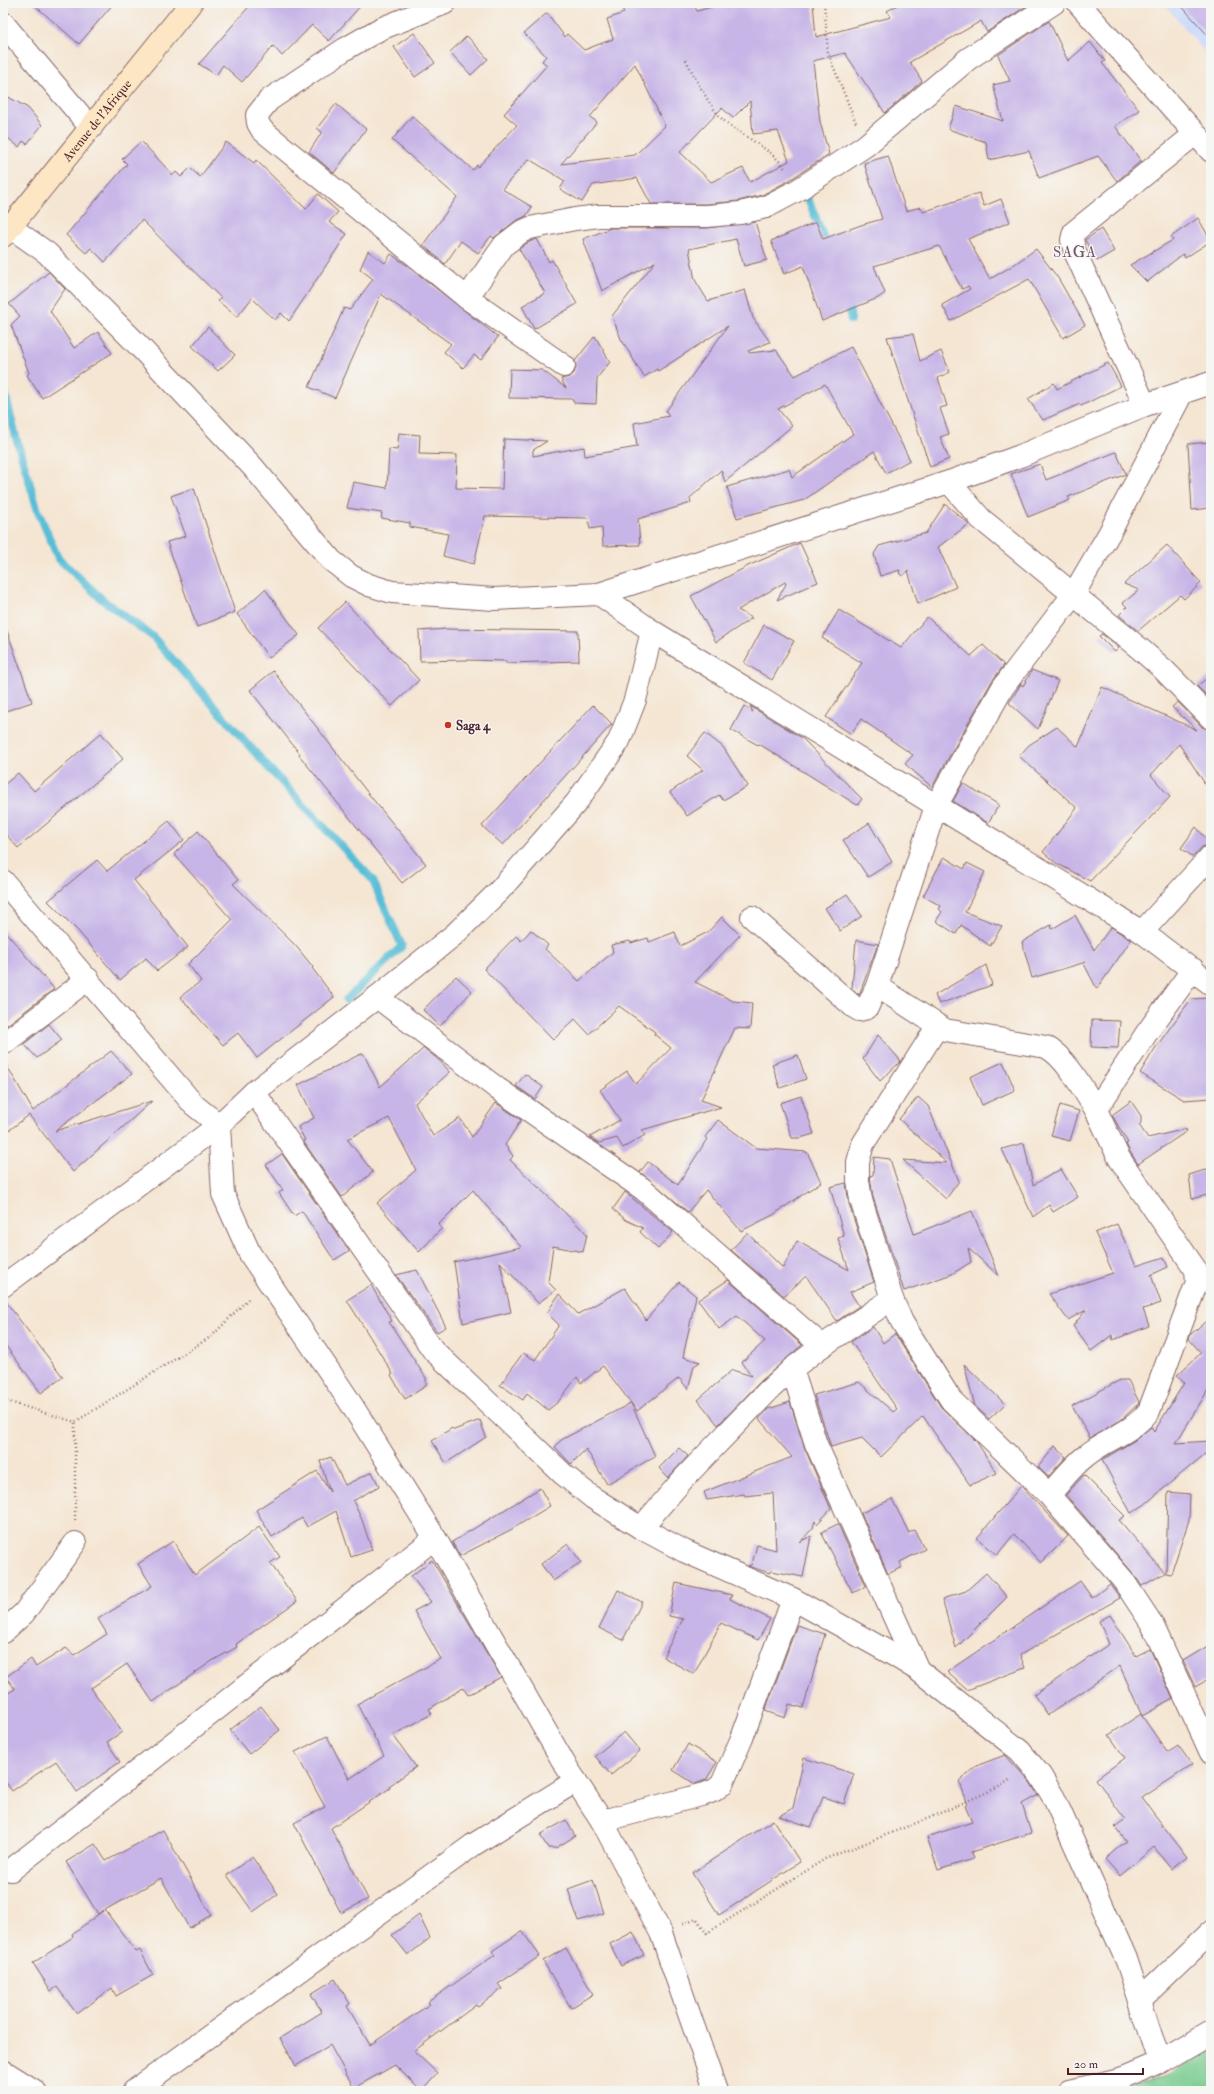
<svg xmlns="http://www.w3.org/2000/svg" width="1214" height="2094" font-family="'IM FELL Double Pica',serif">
  <rect width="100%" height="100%" fill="#f6f6f2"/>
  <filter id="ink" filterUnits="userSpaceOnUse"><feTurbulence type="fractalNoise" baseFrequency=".025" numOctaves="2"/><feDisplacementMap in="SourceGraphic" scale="8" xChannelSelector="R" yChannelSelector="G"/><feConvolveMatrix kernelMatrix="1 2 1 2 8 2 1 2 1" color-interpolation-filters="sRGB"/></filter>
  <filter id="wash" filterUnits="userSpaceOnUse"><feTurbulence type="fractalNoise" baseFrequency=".012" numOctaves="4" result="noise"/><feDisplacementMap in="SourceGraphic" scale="16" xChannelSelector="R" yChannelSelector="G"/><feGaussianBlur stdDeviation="0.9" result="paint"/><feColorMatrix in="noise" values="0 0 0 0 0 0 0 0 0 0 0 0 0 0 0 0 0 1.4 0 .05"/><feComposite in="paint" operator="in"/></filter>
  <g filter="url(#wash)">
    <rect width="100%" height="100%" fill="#f5e6d3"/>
    <!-- built -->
    <polygon fill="#cddbfa" points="1163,3 1211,3 1211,59"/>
    <!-- green -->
    <polygon fill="#77cb8e" stroke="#60755c" points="1211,2048 1211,2091 1107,2091 1168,2075"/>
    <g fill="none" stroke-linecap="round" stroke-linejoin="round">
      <!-- stream -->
      <g stroke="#59bed7" stroke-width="8">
        <polyline points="807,196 828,248"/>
        <polyline points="848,299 851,320"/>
        <polyline points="3,385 17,441 38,511 58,558 104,601 152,636 268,767 372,879 402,946 346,1000"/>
      </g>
    </g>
    <g id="blocks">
      <!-- building -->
      <g fill="#c7b5e7" fill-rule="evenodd">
        <polygon points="32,3 114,3 79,44"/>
        <polygon points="252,3 363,3 329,41 312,25 282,56 273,46 242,82 223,65 216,75 199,64"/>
        <path d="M620 3H693L697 11 726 3H813L816 37 891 17 887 11 901 3H1031L987 32 981 21 910 62 922 81 885 113 845 53 813 61 820 122 829 154 788 181 762 195 738 201 706 204H651L637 178 593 185 582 202 560 189 565 181 529 159 502 189 532 207 526 216 514 222 494 238 491 236 478 253 461 241 445 264 423 245 457 197 392 140 412 116 473 170 477 165 478 167 517 125 504 114 547 65 542 61 546 56 524 33 547 13 565 37 567 34 584 50 613 39 607 19 624 13ZM635 64 665 126 635 155 561 164 597 122 590 117ZM750 101 753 134 778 131 789 161 750 182 743 168 711 182 680 152 722 108 733 118Z"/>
        <polygon points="1179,3 1211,3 1211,39"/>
        <polygon points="1049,21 1068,61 1090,42 1105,61 1102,63 1139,110 1115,126 1141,161 1117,181 1098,156 1039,178 1029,151 989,160 986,142 948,129 956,106 1003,121 993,85 1010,81 998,55"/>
        <polygon points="414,33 435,63 415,77 394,47"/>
        <polygon points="467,36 488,59 471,75 450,52"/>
        <polygon points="3,94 28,108 42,125 27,144 23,141 19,147 3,134"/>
        <polygon points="336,104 366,129 334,173 309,152 322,132 317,128"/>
        <polygon points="141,141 173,175 176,172 181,177 190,168 200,177 226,142 254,163 256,160 306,209 318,194 338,212 329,222 347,234 289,321 281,313 275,320 252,298 237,317 218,301 221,298 142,220 105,262 91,248 86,253 66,235 127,164 122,159"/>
        <polygon points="888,156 906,211 921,207 923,212 979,193 984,206 1001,199 1010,222 968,239 990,279 1012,266 1036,249 1058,278 1085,325 1063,338 1029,279 951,321 942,305 970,289 968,286 962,289 939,246 874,266 885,293 878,298 822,321 803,266 784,274 771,241 816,222 823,239 861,225 882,219 864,163"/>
        <polygon points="1198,218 1211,241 1185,258 1183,254 1147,282 1130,265 1173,240 1171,237"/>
        <polygon points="755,222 767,260 744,266 736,239 689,249 695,280 708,301 745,290 753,318 770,342 748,351 749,353 776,350 795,376 851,347 910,460 886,473 874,451 804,500 737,518 727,487 789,469 792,477 853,434 825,384 778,409 792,426 725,482 721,470 690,498 691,503 638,519 640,545 603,546 602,527 590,529 588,518 485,516 474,564 443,556 448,534 410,527 410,523 381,518 382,513 347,508 353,482 387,488 389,449 397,450 399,433 420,435 419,454 457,455 456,488 502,489 504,439 547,441 533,450 533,456 584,447 585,456 637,447 634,423 669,416 666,411 728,326 658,371 657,369 644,377 621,339 612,316 655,262 602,291 583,239 611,228 707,228"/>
        <polygon points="1101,229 1114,251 1097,261 1085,240"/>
        <polygon points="537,239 549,262 552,260 577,304 534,329 522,306 545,293 519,249 527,243"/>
        <polygon points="368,251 385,263 391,254 408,266 498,337 481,360 474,355 463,368 444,352 451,344 381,294 335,398 309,387 344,308 350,310 373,279 360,269"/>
        <polygon points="49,272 65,289 50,311 74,348 98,332 112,353 42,398 27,375 29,373 11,325 20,316 9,304"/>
        <polygon points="208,327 235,355 218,371 192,346"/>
        <polygon points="913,334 920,361 941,351 950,372 938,378 947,406 940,408 949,434 940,437 949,459 930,467 887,337"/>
        <polygon points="595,336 610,362 597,378 596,404 574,403 572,399 509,398 510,369 542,370 566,388 561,379 569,377 574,373 576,367 575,361"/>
        <polygon points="1108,363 1121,386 1081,406 1080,404 1043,420 1028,399 1054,383 1057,389"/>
        <polygon points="1211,442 1211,508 1192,510 1188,444"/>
        <polygon points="1116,452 1126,474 1068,497 1070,500 1028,517 1011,474 1040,464 1046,480"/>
        <polygon points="194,488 235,612 197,627 167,542 186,536 171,496"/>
        <polygon points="945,504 969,524 938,547 956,587 918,604 908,571 902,576 899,573 900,570 880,576 874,554 879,546 926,533"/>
        <polygon points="800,543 818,582 777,600 786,584 785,582 738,610 752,618 716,642 691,596 750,565"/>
        <polygon points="1167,545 1201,583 1184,599 1180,595 1138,631 1119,615 1127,607 1123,603 1139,590 1124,584"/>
        <polygon points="265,589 299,635 269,658 237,614"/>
        <polygon points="345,602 419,680 392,706 318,628"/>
        <polygon points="839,610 901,648 927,617 971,656 983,645 1004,665 992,681 932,787 905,764 913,755 861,719 851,734 826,717 862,663 822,638"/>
        <polygon points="764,625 794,641 772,680 744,663"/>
        <polygon points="6,628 32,702 3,712 3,629"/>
        <polygon points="446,629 578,631 579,661 506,663 506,661 466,660 420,661 419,631"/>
        <polygon points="1102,634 1119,648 1115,652 1099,636"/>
        <polygon points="1032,670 1058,681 1038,729 1009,703 1021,684 1023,686"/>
        <polygon points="273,671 371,797 426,864 402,883 299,755 300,754 250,690"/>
        <polygon points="1211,675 1211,700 1197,686"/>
        <polygon points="1102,687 1197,730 1172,707 1178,702 1202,727 1211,730 1211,793 1179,744 1151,775 1170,797 1090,881 1056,863 1043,852 1077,808 1019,756 1029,745 1057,727 1078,747"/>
        <polygon points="593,705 612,724 503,845 482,826"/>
        <polygon points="744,706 753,712 750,706 802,738 862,799 857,805 759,744 758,745 731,730"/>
        <polygon points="101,733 123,759 18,848 3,831 3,786 18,773 34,791"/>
        <polygon points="705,733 723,747 748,786 723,800 719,795 687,816 670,792 703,770 687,756"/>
        <polygon points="963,783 999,805 988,823 953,801"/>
        <polygon points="169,821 184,840 134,880 188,947 157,971 146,958 120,980 78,931 48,901 97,860 107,871"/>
        <polygon points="869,823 892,862 868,877 843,840"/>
        <polygon points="1196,827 1211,844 1202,847 1193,857 1181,848"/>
        <polygon points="198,831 238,880 233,884 295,945 313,967 312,968 334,997 257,1058 238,1033 223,1045 180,997 201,981 188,964 232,920 174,854"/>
        <polygon points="944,857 964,869 967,863 985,872 965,912 1002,926 990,946 961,925 956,934 936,921 942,912 939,909 941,906 923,896"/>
        <polygon points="847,894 862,916 840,931 825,908"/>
        <polygon points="1075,915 1094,950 1111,927 1131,940 1097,989 1084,964 1086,962 1032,978 1022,942 1051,925 1052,929"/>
        <polygon points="722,917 740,935 695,982 733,1001 752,1003 750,1029 735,1028 701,1100 721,1107 642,1130 645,1135 623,1148 617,1138 599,1143 590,1137 620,1120 600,1090 627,1071 636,1084 671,1048 654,1034 655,1032 619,1006 589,1034 575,1019 553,1040 484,969 516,936 521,941 531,930 548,945 545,949 579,981 613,952 611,945 630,941 631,943 648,938 649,942 675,932 680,946 708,932"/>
        <polygon points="3,929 54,989 7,1025 3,1020"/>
        <polygon points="856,940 878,944 859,995 852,988"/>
        <polygon points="986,965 992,985 939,1004 935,995"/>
        <polygon points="456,976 472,991 440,1026 423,1010"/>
        <polygon points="1208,998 1210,1026 1211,1025 1211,1098 1184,1100 1140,1073 1156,1047 1191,999"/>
        <polygon points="1092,1020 1120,1021 1118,1048 1091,1047"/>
        <polygon points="49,1024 62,1040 37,1058 24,1044"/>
        <polygon points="878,1035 901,1061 880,1081 863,1059"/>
        <polygon points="424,1048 440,1061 450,1072 415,1103 433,1136 460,1118 472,1137 496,1103 521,1120 505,1145 513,1156 510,1160 587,1234 583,1252 553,1246 548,1282 556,1290 538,1303 500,1262 511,1312 463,1323 454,1262 521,1247 473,1190 438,1225 442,1228 419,1252 377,1203 416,1170 389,1118 347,1139 373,1172 342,1197 303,1141 305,1140 298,1127 314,1118 298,1085 363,1053 380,1087"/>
        <polygon points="111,1051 132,1074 55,1131 152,1101 73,1172 29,1115 3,1135 3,1059 33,1111"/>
        <polygon points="798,1055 806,1079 780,1088 772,1064"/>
        <polygon points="1003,1062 1015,1090 982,1105 970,1077"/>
        <polygon points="525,1074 543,1087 535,1099 516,1086"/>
        <polygon points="801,1096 814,1134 800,1138 792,1138 780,1103"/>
        <polygon points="918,1097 928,1106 959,1181 946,1199 903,1160 947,1163 899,1119"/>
        <polygon points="1131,1101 1141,1116 1141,1123 1139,1125 1148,1138 1186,1129 1187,1131 1138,1164 1129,1150 1126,1144 1128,1143 1112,1115"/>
        <polygon points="1060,1105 1079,1111 1070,1141 1051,1136"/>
        <polygon points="718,1120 756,1148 807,1152 821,1182 773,1215 741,1231 706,1190 688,1212 640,1172 648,1162 678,1185 707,1139 705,1137"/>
        <polygon points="1024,1143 1033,1185 1061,1169 1078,1197 1053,1212 1049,1205 1033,1217 1002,1149"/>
        <polygon points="282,1154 349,1251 334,1260 302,1211 294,1216 279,1193 283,1190 266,1165"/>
        <polygon points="874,1157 890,1159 914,1234 972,1211 999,1276 968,1248 971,1262 952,1274 904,1291 873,1197 870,1176 873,1175"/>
        <polygon points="1211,1168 1211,1194 1192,1199 1189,1175"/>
        <polygon points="846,1183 849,1204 874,1282 850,1292 859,1306 837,1321 806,1276 784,1296 731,1250 747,1233 783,1268 797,1241 849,1270 838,1238 844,1236 830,1187"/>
        <polygon points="625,1192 673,1232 658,1249 640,1232 643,1228 626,1220 613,1209"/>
        <polygon points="1117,1224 1136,1266 1164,1257 1168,1267 1151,1275 1161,1303 1143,1309 1149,1326 1113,1340 1112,1335 1091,1351 1073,1326 1086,1310 1068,1320 1049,1294 1113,1273 1095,1233"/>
        <polygon points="417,1270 446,1327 437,1332 396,1275"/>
        <polygon points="728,1280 802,1345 761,1381 718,1425 698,1400 732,1370 752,1376 742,1362 765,1341 737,1316 719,1329 698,1300"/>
        <polygon points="679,1282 696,1296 683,1357 700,1362 694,1366 688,1389 679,1378 637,1411 603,1366 581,1383 577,1377 558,1402 548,1410 527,1393 523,1400 500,1385 523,1353 535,1360 559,1325 547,1313 559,1294 578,1314 625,1288 646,1320"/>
        <polygon points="371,1285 392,1321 389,1322 426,1378 426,1386 405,1399 391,1375 393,1374 347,1300"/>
        <polygon points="3,1298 63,1377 41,1393 3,1342"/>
        <polygon points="1211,1317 1211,1385 1176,1443 1211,1441 1211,1449 1144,1505 1131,1513 1102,1460 1135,1440 1151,1427 1154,1432 1184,1383 1177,1375 1201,1353 1189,1339 1191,1334"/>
        <polygon points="873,1327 883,1343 895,1334 941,1407 976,1441 997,1473 970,1485 923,1416 881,1457 862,1438 831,1447 814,1395 859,1382 893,1412 897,1409 851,1342"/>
        <polygon points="964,1364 1005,1404 989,1419 975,1406"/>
        <polygon points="1120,1380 1128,1380 1139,1402 1138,1404 1121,1420 1090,1438 1072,1406"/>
        <polygon points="790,1402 805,1449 831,1509 817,1524 815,1521 813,1528 800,1542 811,1536 803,1577 772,1571 770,1573 748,1566 752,1564 757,1545 776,1550 773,1493 745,1496 744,1494 707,1500 704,1492 792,1457 759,1419 768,1409"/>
        <polygon points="631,1403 655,1456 607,1484 586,1449 571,1464 555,1447 561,1440"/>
        <polygon points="480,1420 486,1437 446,1463 432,1441 452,1428 454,1430"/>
        <polygon points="1055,1446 1066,1457 1048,1477 1038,1467"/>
        <polygon points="679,1448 688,1456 668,1478 659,1468"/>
        <polygon points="331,1457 345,1485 372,1472 379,1486 353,1501 362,1520 372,1550 351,1557 336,1511 307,1527 302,1518 272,1537 256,1510 317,1471 330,1492 320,1461"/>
        <polygon points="1084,1475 1125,1516 1119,1520 1165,1573 1142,1586 1132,1572 1066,1495"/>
        <polygon points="1021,1486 1068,1536 1041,1563 1014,1534 997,1555 977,1538"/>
        <polygon points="540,1488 550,1506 512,1529 460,1556 452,1542"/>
        <polygon points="1168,1492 1190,1494 1189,1520 1171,1574 1166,1573"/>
        <polygon points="892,1499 909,1533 914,1530 925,1549 900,1562 902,1567 888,1574 861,1513"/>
        <polygon points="838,1524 866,1586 853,1593 821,1532"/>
        <polygon points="259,1527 280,1557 270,1563 297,1601 236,1644 237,1647 212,1661 153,1702 127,1664 91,1688 122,1732 107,1742 120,1762 77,1792 56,1761 12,1791 3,1778 3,1696 15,1689 6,1677 31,1659 36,1667 66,1648 74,1655 107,1634 98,1619 152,1586 138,1564 173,1541 195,1575"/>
        <polygon points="568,1544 581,1562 553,1581 541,1564"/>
        <polygon points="432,1560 501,1677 468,1695 463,1688 429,1709 432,1714 393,1735 416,1767 389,1786 390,1788 331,1828 368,1899 341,1913 294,1823 325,1807 295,1752 327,1736 349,1779 384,1756 357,1704 441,1659 414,1611 431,1602 411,1576"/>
        <polygon points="986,1573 1007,1597 956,1648 942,1599 966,1591"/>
        <polygon points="1080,1581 1092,1598 1110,1584 1120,1598 1020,1655 1025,1668 967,1690 947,1672"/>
        <polygon points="676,1583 732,1595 730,1599 770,1619 758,1640 721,1623 694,1674 663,1657 683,1619 669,1616"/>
        <polygon points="618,1590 642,1602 623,1640 599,1628"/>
        <polygon points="1110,1615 1136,1656 1150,1649 1173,1699 1142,1716 1167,1752 1178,1745 1192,1765 1142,1798 1187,1857 1172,1869 1154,1847 1120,1876 1105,1859 1126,1841 1115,1827 1125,1819 1096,1779 1125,1758 1109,1735 1141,1714 1142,1716 1120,1666 1048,1715 1034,1695 1109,1644 1099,1621"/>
        <polygon points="797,1625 825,1634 803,1708 789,1704 785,1718 765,1711"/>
        <polygon points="1211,1644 1211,1678 1195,1687 1183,1661"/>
        <polygon points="261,1706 280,1730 249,1754 230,1730"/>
        <polygon points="624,1732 640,1751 611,1775 595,1756"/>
        <polygon points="688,1744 717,1762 706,1780 695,1784 673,1770"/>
        <polygon points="1005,1755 1030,1782 1038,1795 1022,1804 1031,1833 971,1852 973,1859 938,1870 927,1837 972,1822 965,1806 968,1804 959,1781 976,1766"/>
        <polygon points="804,1758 854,1774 844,1804 823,1797 811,1827 779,1816 793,1808"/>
        <polygon points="566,1820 575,1836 556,1848 548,1848 540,1835"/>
        <polygon points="773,1820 800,1862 719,1915 692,1873"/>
        <polygon points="163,1830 211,1915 189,1928 161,1878 105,1910 136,1952 140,1950 153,1975 116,1996 112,1988 77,2014 57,1987 51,1991 33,1963 73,1937 72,1934 104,1910 98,1914 66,1862 95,1844 106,1861"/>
        <polygon points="252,1857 278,1894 253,1912 227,1875"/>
        <polygon points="593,1880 604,1913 578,1921 568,1889"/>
        <polygon points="419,1915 430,1938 408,1955 392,1935"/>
        <polygon points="522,1931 540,1956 498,1984 502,1989 478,2007 476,2005 414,2051 437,2073 421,2091 395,2065 354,2088 330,2045 296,2066 280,2038 322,2012 311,1994 335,1979 350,2004 347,2006 370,2045 430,2004 428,2002 495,1955 492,1951"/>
        <polygon points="633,1932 644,1955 621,1966 610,1944"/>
        <polygon points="566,1948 593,1994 571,2008 543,1961"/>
      </g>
    </g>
  </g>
  <g filter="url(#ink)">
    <use href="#blocks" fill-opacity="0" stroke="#866566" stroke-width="1"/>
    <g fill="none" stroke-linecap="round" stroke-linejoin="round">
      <!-- street casing -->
      <g stroke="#866566" stroke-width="24">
        <g id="street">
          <polyline points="445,3 380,29 345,49 269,100 257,115 258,123 262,130 467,298 564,366"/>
          <polyline points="1078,3 1211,151"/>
          <polyline points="3,23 91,128"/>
          <polyline points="3,222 47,253 140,347 252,466 331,560 351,576 369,585 392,592 494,599 599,594 949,482 1020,456 1145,405 1211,383"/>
          <polyline points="467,298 504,245 521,232 530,228 575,219 599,216 707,216 740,213 766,207 798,190 865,146 968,59 1054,3"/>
          <polyline points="1145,405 1075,252 1072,240 1074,232 1195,134"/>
          <polyline points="949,482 981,519 1139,648 1163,669 1211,718"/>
          <polyline points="599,594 652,631 1142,932 1211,984"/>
          <polyline points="3,881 194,1105 219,1125 223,1194 250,1254 348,1399 435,1538 564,1763 602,1821 705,1794 715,1790 722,1784 742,1738 793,1599"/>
          <polyline points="752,917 854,1007 859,1010 867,1008 877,986 936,806 1003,687 1073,595 1110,532 1182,393"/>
          <polyline points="1142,932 1211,856"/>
          <path d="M877 986 945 1030 1046 1047C1066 1057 1084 1091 1096 1110L1146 1034 1193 969"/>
          <polyline points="377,997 498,1089 643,1189 822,1346"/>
          <polyline points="937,1027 863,1144 858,1162 858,1180 861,1200 892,1299 902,1322 951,1400 1049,1495 1123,1580 1152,1624 1211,1753"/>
          <polyline points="3,1044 88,979"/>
          <polyline points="254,1092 433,1350 563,1474 593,1498 641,1528 685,1477 769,1390 792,1369 822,1346 892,1299"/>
          <polyline points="3,1286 219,1125 254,1092 377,997 455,934 499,891 576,803 619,741 635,700 652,631"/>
          <polyline points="792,1369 816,1444 918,1670"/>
          <path d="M1049 1495C1061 1482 1072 1466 1087 1455 1108 1438 1132 1433 1149 1411L1197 1282 1196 1270 1119 1158 1096 1110"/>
          <polyline points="641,1528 684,1551 793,1599 892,1654 918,1670 1020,1751 1040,1775 1054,1798 1127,1961 1160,2062"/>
          <polyline points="3,1632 24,1613 75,1543"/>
          <polyline points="602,1821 661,1933 716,2091"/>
          <polyline points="11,1870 435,1538"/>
          <polyline points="1140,2000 1211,1932"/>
          <polyline points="3,2071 35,2091"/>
          <polyline points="134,2091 473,1845 576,1781"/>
          <polyline points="1069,2091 1120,2079 1160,2062 1211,2032"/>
        </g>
      </g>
      <!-- secondary casing -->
      <g stroke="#866566" stroke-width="24">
        <g id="secondary">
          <path id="s1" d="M3 236 191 3"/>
        </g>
      </g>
      <!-- path -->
      <g stroke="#866566" stroke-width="2.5" stroke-dasharray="1 3" stroke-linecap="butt">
        <polyline points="824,3 828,53 856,123"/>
        <path d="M686 60C694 76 711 109 723 120 742 136 774 150 786 170"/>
        <polyline points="3,1400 75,1422 212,1336 250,1297"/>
        <polyline points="75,1520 75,1422"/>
        <polyline points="683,1924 696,1918 707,1933 825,1859 929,1818 999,1787 1011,1779"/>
      </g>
      <!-- street -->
      <use href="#street" stroke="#fff" stroke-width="22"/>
      <!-- secondary -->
      <use href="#secondary" stroke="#fce6c4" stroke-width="22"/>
    </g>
  </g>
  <!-- markers -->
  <circle fill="#c8321e" stroke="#f6f6f2" stroke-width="1.5" cx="448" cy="725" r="4"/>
  <g text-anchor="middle" stroke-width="3" stroke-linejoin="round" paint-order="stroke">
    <!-- street labels -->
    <g font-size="13" fill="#4a1f2b" stroke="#f6f6f2">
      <text dy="5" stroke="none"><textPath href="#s1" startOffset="149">Avenue de l'Afrique</textPath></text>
    </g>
    <!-- poi labels -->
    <g font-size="13" font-weight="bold" fill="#4a1f2b" stroke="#f6f6f2" text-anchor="start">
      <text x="456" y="730">Saga 4</text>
    </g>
    <!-- quarter labels -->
    <g font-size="15" letter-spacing="1" fill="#76546d" stroke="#f6f6f2">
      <text x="1075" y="257">SAGA</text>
    </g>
  </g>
  <!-- margin -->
  <rect width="1214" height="2094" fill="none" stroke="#f6f6f2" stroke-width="16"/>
  <!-- scale -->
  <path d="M1068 2068v6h75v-6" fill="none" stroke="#4a1f2b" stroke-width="2"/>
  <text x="1074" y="2068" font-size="12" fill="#4a1f2b" stroke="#f6f6f2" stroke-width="3" paint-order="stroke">20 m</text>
</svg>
